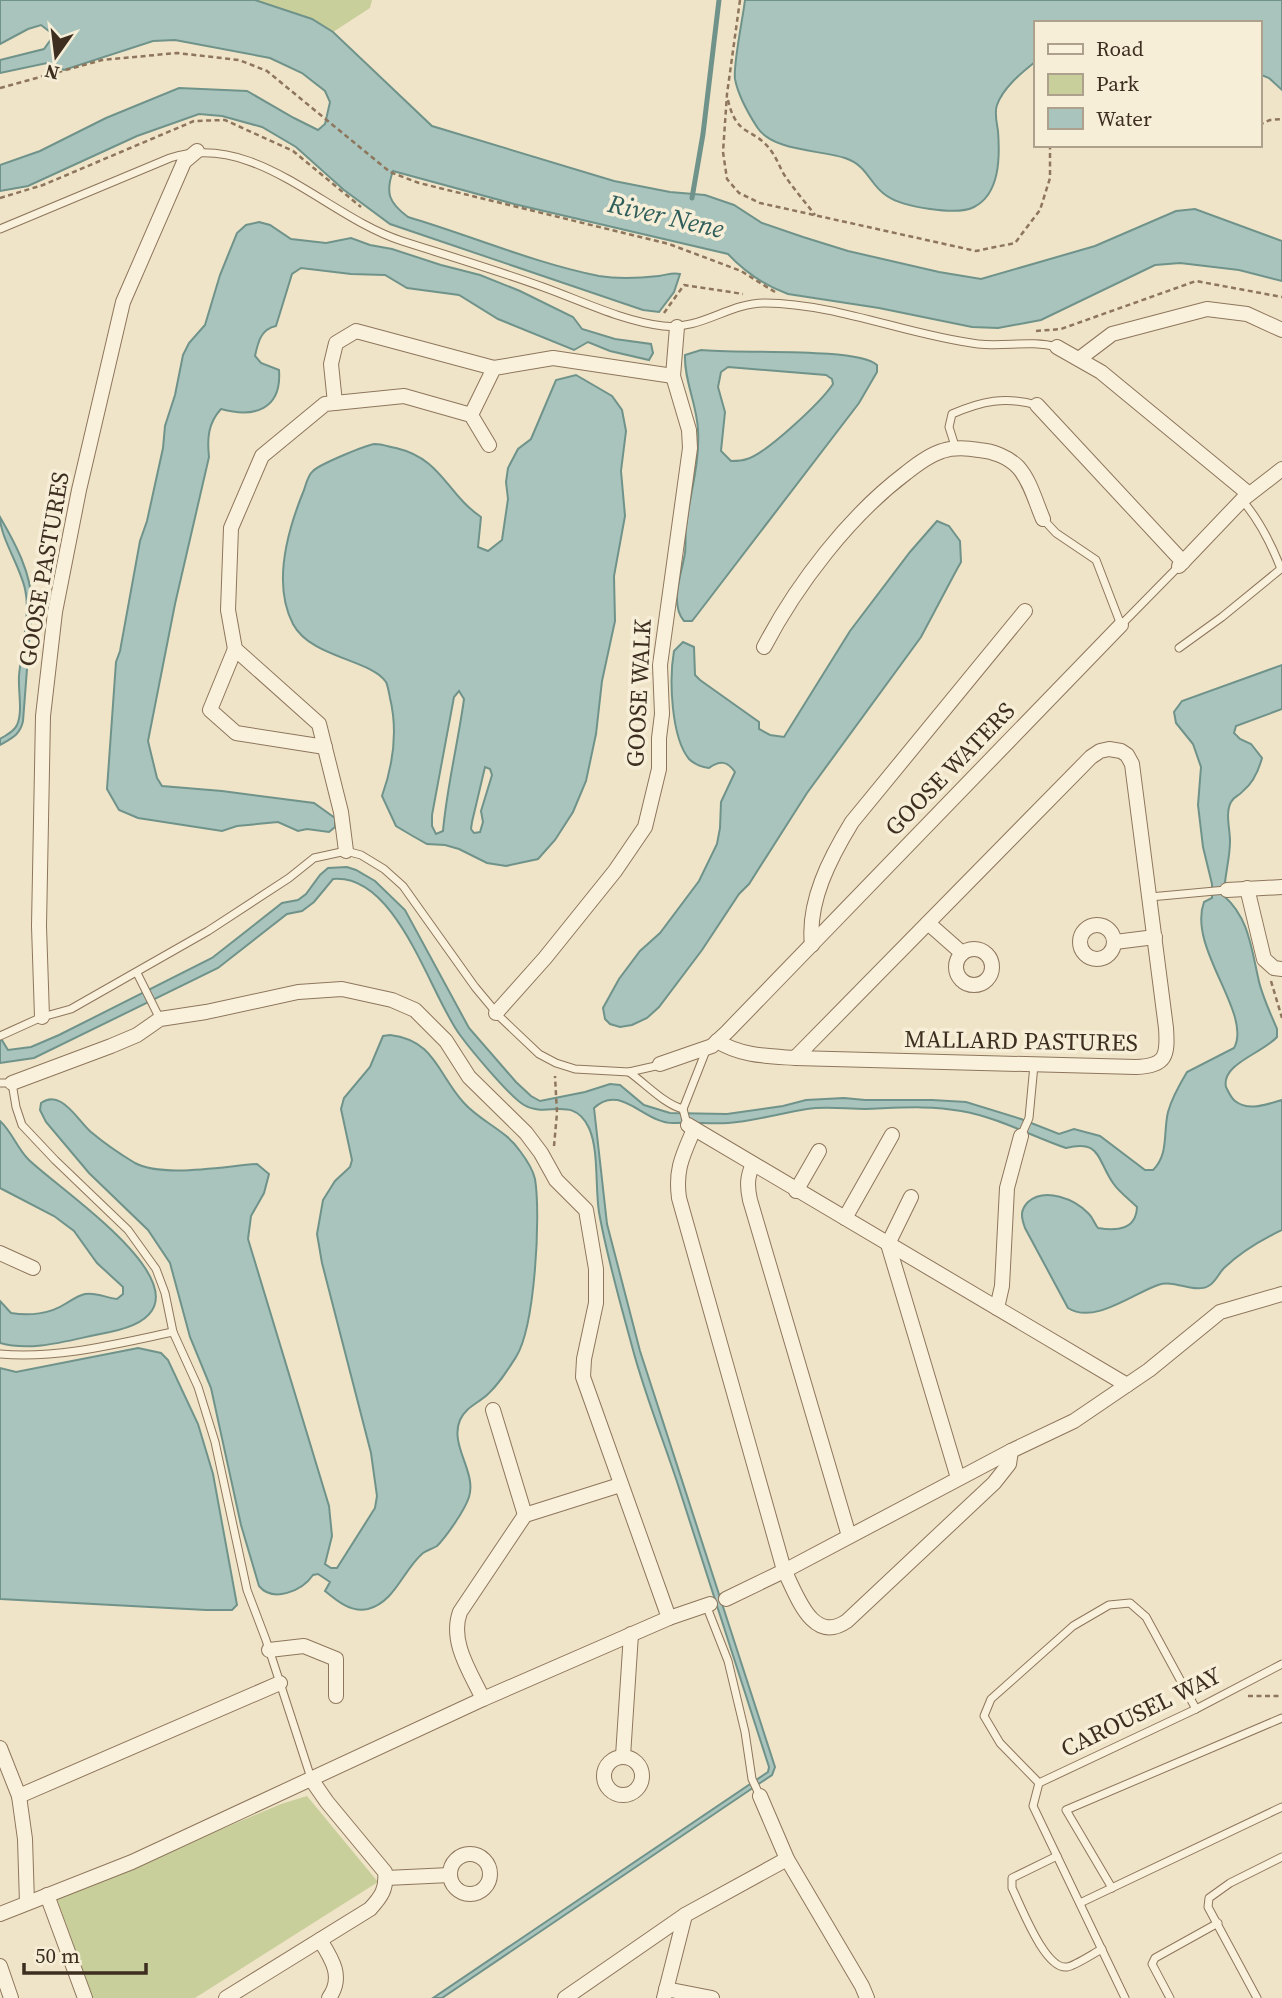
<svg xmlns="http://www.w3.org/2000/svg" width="1282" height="1998" font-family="'Source Serif 4',serif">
  <rect width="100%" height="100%" fill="#f0e4c8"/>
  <!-- green -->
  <g fill="#c9cf9b">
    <polygon points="255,0 372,0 370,8 333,32 312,19"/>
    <polygon points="307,1796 378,1882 195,1998 93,1998 57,1899 281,1804"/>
  </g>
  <!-- water -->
  <g fill="#a9c4bc" stroke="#6f938a" stroke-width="2" fill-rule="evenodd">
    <path d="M0 0H255L312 19 333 32 432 126 614 181 670 192 705 195 734 205 762 223 803 237 848 251 939 272 981 279 1095 246 1176 211 1195 209 1282 241V281L1239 270 1180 263 1155 265 1041 320 998 328 972 327 879 308 788 294C766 286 744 271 728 254L514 204 393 171C385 193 389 203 408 217 472 236 534 263 599 276 618 279 640 278 659 276 667 275 672 272 680 274L674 292 659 312 643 310 390 224 344 190 296 147 262 127 222 116 199 114 137 136 28 186 0 191V165L40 151 106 118 179 88 247 91 294 118 318 130 325 124 330 102 325 91 302 73 270 58 175 40 153 41 64 70 47 63 0 73V60L44 49 54 35 41 25 28 29 0 44Z"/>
    <path d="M745 0H1282V90L1269 78 1259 74V23H1035V62C1021 73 1003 88 997 105 994 113 997 123 998 131 1000 157 1000 194 974 207 957 216 903 207 887 196 869 185 869 166 845 158 820 150 772 151 757 127 748 113 738 95 735 79 733 64 743 18 745 0Z"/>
    <path d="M259 222 270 225 291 239 326 243 351 238 370 245 392 249 441 265 480 275 520 291 573 317 582 329 615 339 651 344 653 353 649 360 610 351 588 342 574 350 498 319 459 295 407 288 385 275 351 274 301 268 292 274 276 326C261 329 258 342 255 356L261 363 279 370C282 410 254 418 221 409 208 423 207 439 209 457L175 604 148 741 157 778 162 786 222 791 314 803 335 818V827L329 832 307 829 298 831 278 822 237 826 222 831 138 818 119 810 107 789 116 662 120 651 140 541 147 521 163 448 165 426 175 395 183 355 189 343 205 325 220 275 237 233 246 225Z"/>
    <path d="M701 350C736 354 857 347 877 365V372L859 403 696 616 692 621H684C669 603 682 573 685 553 686 544 685 535 686 526 690 493 700 463 698 430 697 404 684 381 685 355ZM728 367 826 375 832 379 833 384C821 402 767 453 747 459 742 461 736 461 731 461L721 451 725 412 718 387 721 372Z"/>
    <path d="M576 375 612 396 622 410 626 431 621 471 625 516 614 576 615 621 602 681 596 734 586 781 573 812 555 840 538 859 506 866 487 863 459 849 445 845 427 844 411 835 396 826 382 796C393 765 398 731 390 698 389 693 388 686 386 682 370 659 311 658 293 624 272 584 288 529 304 490 306 484 308 475 313 471 320 464 366 445 375 444 382 444 390 447 396 448 442 459 446 493 481 517L478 547 488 551 502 540 508 499 506 482 508 468 518 449 531 439 556 380ZM459 691 464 699C458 743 447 786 443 831L436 834 432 826V815L454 697ZM485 767 490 769 492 775 481 811 483 822 480 832 474 833 471 829 472 822Z"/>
    <path d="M0 517C15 543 31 572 32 604L23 721C20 735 12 738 0 745V739C6 735 14 732 17 725 23 712 18 691 19 676 21 650 31 614 25 589 20 566 0 537 0 517Z"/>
    <path d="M937 521 949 526 960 541 961 562 956 571 921 637 807 793 749 884 739 894 702 950 659 1007 647 1018 632 1025 620 1027 610 1024 605 1019 603 1008 619 979 640 951 660 933 699 881 717 844 720 828 721 802 735 772C727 761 720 760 709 768 702 767 695 765 689 759 671 737 669 679 674 651L683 642 694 647 695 675 700 680 759 722V729L770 735 784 737 850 631 910 552Z"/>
    <path d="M1282 665V709L1236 726 1234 733 1240 739 1251 744 1262 758C1259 769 1253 783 1243 791 1239 796 1234 796 1231 802 1225 813 1230 829 1230 841 1230 860 1224 877 1224 896 1248 917 1251 946 1258 977 1261 994 1270 1012 1277 1029V1037C1263 1053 1221 1064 1226 1087 1228 1091 1231 1098 1235 1101 1249 1112 1267 1104 1282 1100V1230C1261 1240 1241 1252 1224 1268 1219 1273 1216 1281 1210 1285 1196 1295 1175 1279 1158 1285 1134 1293 1094 1325 1068 1308L1025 1228C1021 1217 1020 1210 1028 1202 1045 1187 1075 1199 1089 1214 1093 1218 1094 1223 1098 1228 1117 1231 1136 1230 1137 1207 1129 1199 1119 1192 1113 1183 1097 1160 1101 1139 1066 1148 1031 1136 997 1117 961 1111 929 1105 897 1108 865 1109 846 1109 826 1106 807 1109 781 1113 755 1121 728 1123 711 1124 693 1122 675 1123 645 1125 621 1082 594 1108L607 1224 640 1351 775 1767 772 1775 442 1998H433L768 1772 769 1767C740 1675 710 1583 680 1491 665 1444 646 1398 633 1350 621 1305 607 1258 599 1212 595 1187 599 1150 589 1128 573 1094 547 1119 524 1105 510 1097 471 1050 460 1035 430 995 397 873 333 879L314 902 302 911 287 914 218 968 34 1058 0 1063V1037L8 1050 31 1047 59 1035 212 958 282 903 298 900 306 894 320 875 328 868 347 867 356 870 375 881 405 910 469 1028 516 1082 531 1096 540 1101 585 1092 610 1084 620 1085 644 1105 670 1113 727 1114 783 1106 806 1100 844 1098 865 1100H932L966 1102 1021 1119 1059 1134 1074 1129 1100 1136 1145 1170H1153C1169 1154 1163 1133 1168 1112 1171 1101 1181 1082 1187 1072L1234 1048C1253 1014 1187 948 1204 902L1212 898V884L1203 847 1198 805 1201 767 1193 744 1176 723 1174 712 1182 701Z"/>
    <path d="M390 1035C435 1040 438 1075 464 1103 481 1122 506 1130 520 1151 526 1159 533 1170 535 1179 541 1215 535 1327 516 1357 507 1371 499 1384 487 1395 478 1403 465 1408 460 1420 449 1445 477 1472 469 1497 465 1510 446 1537 437 1546 432 1549 427 1550 423 1553 403 1570 395 1602 368 1609 351 1613 337 1601 325 1591L330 1582 318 1574 313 1575C302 1591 273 1603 259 1586L241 1525 211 1388 190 1337 170 1263 148 1230 89 1173 46 1122 40 1110 41 1103C48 1098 54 1098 61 1102 73 1109 81 1123 91 1132 104 1143 120 1154 135 1163 163 1178 225 1166 257 1164L269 1174 264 1193 251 1216 248 1239 329 1506 332 1536 325 1564 331 1568H337L375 1508 377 1496 371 1453 322 1263 317 1234 323 1200 335 1181 350 1167 352 1160 341 1109 344 1098 370 1067 383 1036Z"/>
    <path d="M0 1121C12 1132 17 1148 28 1159 61 1192 238 1306 110 1332 75 1338 35 1353 0 1343V1301L11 1313C29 1316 50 1314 65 1304 72 1300 77 1296 85 1294 97 1292 106 1298 117 1299L123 1294V1287L97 1263 74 1231 54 1216 0 1188Z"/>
    <polygon points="138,1348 161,1353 168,1360 198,1424 213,1474 237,1605 232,1610 206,1610 0,1599 0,1368 16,1372"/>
  </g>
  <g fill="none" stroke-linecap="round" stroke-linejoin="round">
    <!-- stream -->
    <polyline stroke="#6f938a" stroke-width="5" points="692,198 703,134 719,0"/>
    <!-- lane casing -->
    <g stroke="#8d765c" stroke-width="9">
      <g id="lane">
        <path d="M0 229 170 158C256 131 325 216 402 241 449 256 496 270 543 287 582 301 622 321 663 326 702 330 728 303 765 303 839 304 906 335 978 344 1005 347 1031 340 1057 347"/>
        <path d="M956 449 949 427 952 414C982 401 1005 396 1037 405"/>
        <path d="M1242 500C1260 521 1271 543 1281 569"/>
        <polyline points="1043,519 1056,533 1096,560 1121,625 1179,566"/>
        <polyline points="1179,648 1222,617 1282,568"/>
        <polyline points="1150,897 1226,890"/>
        <polyline points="137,973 160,1019"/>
        <polyline points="0,1036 42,1017 71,1009 208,931 289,878 314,858 346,851 361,855 384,869 403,886 475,987 500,1017 539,1054 556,1063 575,1069 629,1072 660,1065"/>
        <path d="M629 1072C646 1084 664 1104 683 1109L687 1124"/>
        <polyline points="0,1083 12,1083 16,1107 22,1125 55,1160 128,1230 156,1269 165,1293 173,1332 198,1387 215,1442 247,1590 266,1640 311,1778"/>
        <polyline points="683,1109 707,1048"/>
        <polyline points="1021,1136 1029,1118 1034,1065"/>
        <path d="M0 1354C58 1359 116 1344 173 1332"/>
        <polyline points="706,1605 728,1661 745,1732 752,1779 760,1796"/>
        <polyline points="1039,1783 1000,1743 984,1716 991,1699 1073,1626 1109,1605 1130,1603 1146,1617 1196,1709"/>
        <path d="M1057 1856 1012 1878V1888C1021 1906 1045 1970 1067 1967 1075 1966 1094 1953 1102 1949"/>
        <polyline points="1112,1888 1066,1810 1282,1718"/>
        <polyline points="1080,1903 1282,1807"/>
        <polyline points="1125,1998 1033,1806 1039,1783 1196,1709 1282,1664"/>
        <polyline points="1170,1998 1152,1964 1155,1958 1218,1923"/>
        <polyline points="1257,1998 1208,1907 1209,1898 1230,1883 1282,1857"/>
      </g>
    </g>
    <!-- street casing -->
    <g stroke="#8d765c" stroke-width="16">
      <g id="street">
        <polyline points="1057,347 1101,372 1249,494"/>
        <polyline points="1079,359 1112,334 1207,309 1247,314 1282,330"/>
        <polyline points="335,403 331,364 336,343 356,331 494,368"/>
        <polyline points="1037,405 1183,562"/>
        <polyline points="471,415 494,368 553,358 673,376"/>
        <polyline points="1179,566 1242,500 1282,469"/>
        <path d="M764 647C797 584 849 516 906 473 916 465 929 455 942 451 954 447 967 448 979 450 993 451 1008 457 1018 467 1030 480 1036 503 1043 519"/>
        <polyline points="235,649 210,710 236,733 325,747"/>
        <polyline points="346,851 341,812 319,724 235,649 228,610 231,528 262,456 325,404 404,396 471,415 489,445"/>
        <polyline points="1247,888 1264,959 1274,968 1282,969"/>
        <polyline points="1227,890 1282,887"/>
        <polyline points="928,923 962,953"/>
        <circle cx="1097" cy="942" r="17"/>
        <polyline points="1115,942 1155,937"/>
        <path d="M812 945C807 902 830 858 852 822L1025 611"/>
        <circle cx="974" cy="967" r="18"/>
        <polyline points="496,1013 545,958 615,871 645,827 659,769 659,738 662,714 660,665 690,448 689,430 673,376 677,327"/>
        <polyline points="42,1017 39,926 43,716 55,612 79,490 123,302 184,162 197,151"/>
        <path d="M717 1041C741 1056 767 1056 795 1058L1136 1067C1166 1066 1168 1056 1166 1028L1132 764 1127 755 1121 751 1109 749 1100 751 1091 757 795 1058"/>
        <polyline points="660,1064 712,1046 727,1032 1121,625"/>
        <polyline points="12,1083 111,1046 137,1035 160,1019 206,1012 298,992 342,989 392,1000 415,1010 446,1041 469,1077 526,1133 541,1153 556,1180 586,1210 596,1269 596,1303 584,1359 583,1377 669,1618"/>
        <polyline points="688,1125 1127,1385"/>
        <path d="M694 1129C683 1155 675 1169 679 1198L784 1570C797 1595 812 1645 847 1621L994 1483 1009 1464 1011 1451"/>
        <path d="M753 1164C747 1177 747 1186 750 1200L849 1536"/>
        <polyline points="796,1191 819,1151"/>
        <polyline points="911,1197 888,1244 958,1478"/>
        <polyline points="845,1218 892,1135"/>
        <polyline points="0,1253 33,1268"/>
        <polyline points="997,1308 1002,1286 1007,1188 1021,1136"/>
        <polyline points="493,1410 525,1515"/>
        <polyline points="726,1599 788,1569 1011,1451 1074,1421 1149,1370 1220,1312 1282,1294"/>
        <polyline points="269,1650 304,1646 336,1659 336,1696"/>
        <path d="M483 1699C471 1673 449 1642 460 1612L525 1515 620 1485"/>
        <polyline points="0,1748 19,1796 25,1839 27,1903"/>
        <polyline points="623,1756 631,1634"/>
        <circle cx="623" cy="1776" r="19"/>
        <polyline points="19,1796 280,1683"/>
        <polyline points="760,1796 787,1859 862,1986 867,1998"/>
        <circle cx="470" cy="1874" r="20"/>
        <polyline points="386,1878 450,1875"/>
        <polyline points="47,1895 85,1998"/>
        <polyline points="0,1914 132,1862 483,1699 669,1618 710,1604"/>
        <path d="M320 1940C332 1959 344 1977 329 1998"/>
        <polyline points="0,1966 11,1998"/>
        <polyline points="666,1989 712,1998"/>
        <path d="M226 1998 370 1909C381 1897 387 1889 385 1872L327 1802 311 1779"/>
        <polyline points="565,1998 685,1915 787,1859"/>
        <polyline points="664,1998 685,1915"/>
      </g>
    </g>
    <!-- path -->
    <g stroke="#8d765c" stroke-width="2.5" stroke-dasharray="5 3.5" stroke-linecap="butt">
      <polyline points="740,0 727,94 723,152 727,179 739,193 760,203 976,251 1015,243 1040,210 1050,178 1050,145"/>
      <polyline points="0,88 102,60 177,53 239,60 267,71 390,172 419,183 669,244 741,271 775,292"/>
      <path d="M728 100C737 139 754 126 772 152 777 159 780 168 785 176 794 189 805 202 815 215"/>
      <polyline points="1259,125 1270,120 1282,119"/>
      <polyline points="0,198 43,185 194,121 225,120 293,151 361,207"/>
      <polyline points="664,313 684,285 743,294"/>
      <polyline points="1036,331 1061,329 1196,281 1282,297"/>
      <polyline points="1271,981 1282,1018"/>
      <polyline points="554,1146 557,1113 555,1076"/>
      <polyline points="1248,1696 1282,1696"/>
    </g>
    <!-- lane -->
    <use href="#lane" stroke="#faf1dc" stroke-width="7"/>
    <!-- street -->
    <use href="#street" stroke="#faf1dc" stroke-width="14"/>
  </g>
  <g text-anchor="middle" stroke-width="7" stroke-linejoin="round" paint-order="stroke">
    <!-- street labels -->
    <g font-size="24" fill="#3d2e20" stroke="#f7eed8">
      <text transform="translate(44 569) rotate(-80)" y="8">GOOSE PASTURES</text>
      <text transform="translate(639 693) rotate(-87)" y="8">GOOSE WALK</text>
      <text transform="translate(950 769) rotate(-46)" y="8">GOOSE WATERS</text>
      <text transform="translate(1021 1041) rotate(1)" y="8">MALLARD PASTURES</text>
      <text transform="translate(1141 1712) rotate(-26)" y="8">CAROUSEL WAY</text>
    </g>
    <!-- water labels -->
    <g font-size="26" font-style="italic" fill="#2f5d5a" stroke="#f7eed8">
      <text transform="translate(666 216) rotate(13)" y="9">River Nene</text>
    </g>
  </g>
  <!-- legend -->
  <rect x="1034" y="21" width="228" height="126" fill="#f7eed8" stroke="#ada18e" stroke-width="2"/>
  <rect x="1048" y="44" width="35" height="10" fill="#faf1dc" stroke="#ada18e" stroke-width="2"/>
  <text x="1096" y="56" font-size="21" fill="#3d2e20">Road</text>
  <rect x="1048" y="74" width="35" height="21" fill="#c9cf9b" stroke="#ada18e" stroke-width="2"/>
  <text x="1096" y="91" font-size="21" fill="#3d2e20">Park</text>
  <rect x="1048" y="108" width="35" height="21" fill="#a9c4bc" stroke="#ada18e" stroke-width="2"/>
  <text x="1096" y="126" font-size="21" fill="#3d2e20">Water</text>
  <!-- north arrow -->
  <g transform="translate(56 56) rotate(194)" stroke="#f7eed8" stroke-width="5" paint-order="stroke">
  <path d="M0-5L12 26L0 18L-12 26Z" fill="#3d2e20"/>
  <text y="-10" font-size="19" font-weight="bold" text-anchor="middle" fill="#3d2e20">N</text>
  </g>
  <!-- scale -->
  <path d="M24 1963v10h122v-10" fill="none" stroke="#3d2e20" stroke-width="3.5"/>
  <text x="35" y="1963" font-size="21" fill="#3d2e20" stroke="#f7eed8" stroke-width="5" paint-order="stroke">50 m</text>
</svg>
